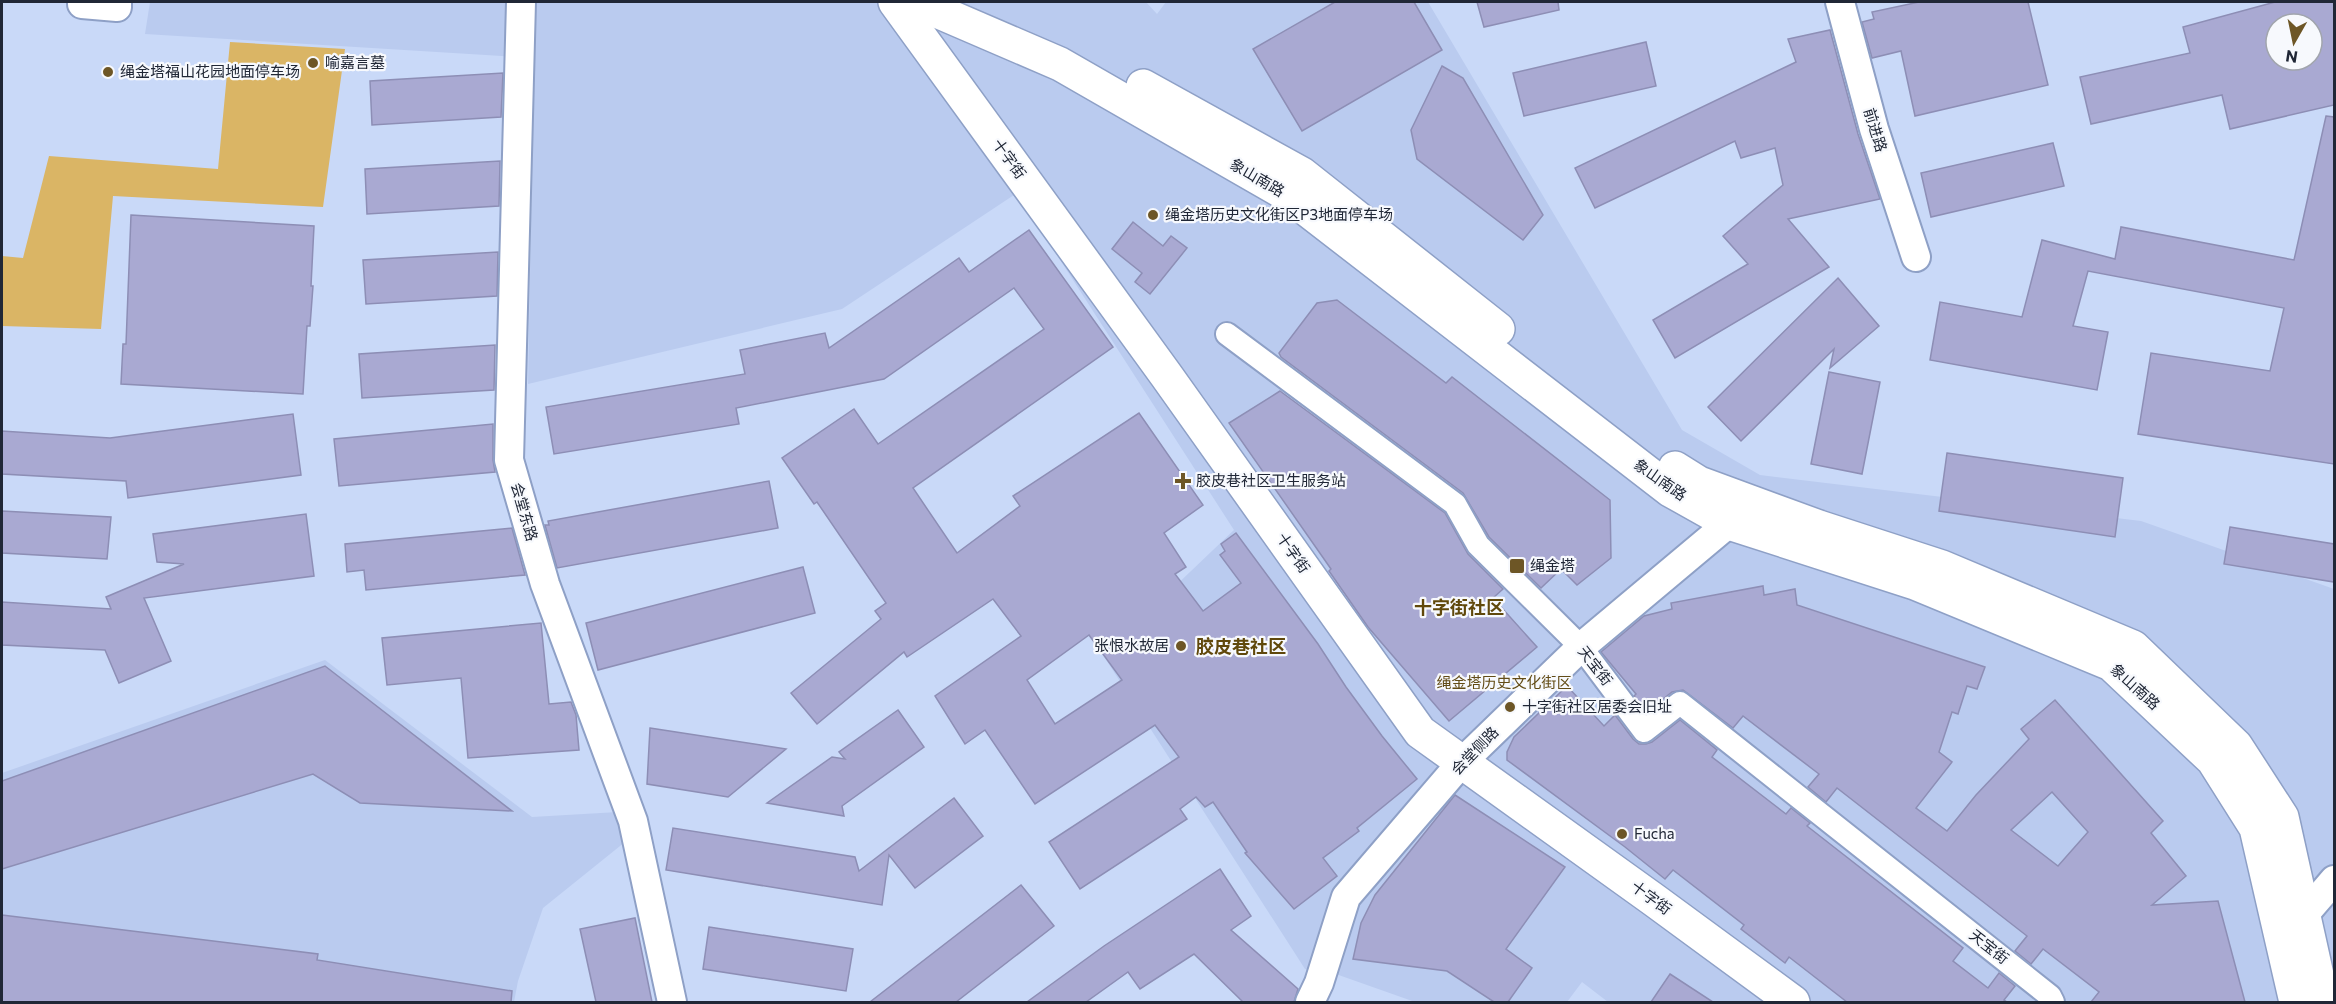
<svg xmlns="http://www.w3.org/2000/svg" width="2336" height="1004" font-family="Commissioner,'Noto Sans SC',sans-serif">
  <rect width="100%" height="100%" fill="#c9d9f8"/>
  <!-- built -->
  <g fill="#bacbef">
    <polygon points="150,2 1146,2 1157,14 1166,2 1428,2 1682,430 1760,475 2141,521 2334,589 2334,1002 1608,1002 1582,982 1567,1002 1415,1002 1333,973 1305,969 1103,655 1234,530 1017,193 842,309 528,384 534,58 145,34"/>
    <polygon points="325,660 532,817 618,812 625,842 543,908 518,981 514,1002 2,1002 2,773"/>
  </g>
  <!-- green -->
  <polygon fill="#dab565" points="230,42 345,49 323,207 113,196 101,329 2,326 2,256 23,258 49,156 218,169"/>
  <!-- building -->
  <g fill="#a9a9d2" stroke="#8d8eb5" stroke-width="1.5" fill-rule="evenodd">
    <polygon points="1335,2 1414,2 1442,50 1302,131 1253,49"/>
    <polygon points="1477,2 1558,2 1559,10 1484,27"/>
    <polygon points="1919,2 2028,2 2048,85 1915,116 1901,51 1872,58 1862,22 1874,19 1872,12"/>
    <path d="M2275 2H2334V105L2230 129 2222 95 2091 124 2080 77 2190 53 2183 27ZM2276 24H2312V60H2276Z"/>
    <polygon points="1830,30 1858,134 1880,199 1788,219 1829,267 1675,358 1653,320 1748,264 1723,236 1783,185 1775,148 1741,158 1735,141 1595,208 1575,168 1796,62 1788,39"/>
    <polygon points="1646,42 1656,86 1524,116 1513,73"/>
    <polygon points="1442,66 1463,78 1543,215 1523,240 1417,159 1411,130"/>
    <polygon points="503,73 501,117 372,125 370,81"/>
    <polygon points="2326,116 2334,117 2334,464 2138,434 2151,353 2270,371 2284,308 2088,271 2073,326 2108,332 2097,390 1930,360 1940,302 2022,317 2042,240 2115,259 2121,227 2294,260"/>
    <polygon points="2053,143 2064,186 1931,217 1921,173"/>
    <polygon points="500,161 499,206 367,214 365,169"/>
    <polygon points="131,215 314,226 311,286 313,286 310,326 307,326 303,394 121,384 123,344 126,344"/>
    <polygon points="1133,222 1163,246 1171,236 1187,248 1150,294 1135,282 1142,273 1112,249"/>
    <path d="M1029 230 1113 347 913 488 957 553 1020 506 1013 496 1139 413 1203 505 1164 533 1186 567 1175 574 1203 611 1241 583 1220 555 1225 551 1221 544 1236 533 1318 644 1346 687 1382 736 1417 779 1357 828 1359 831 1323 858 1337 876 1294 909 1245 853 1247 852 1213 802 1205 807 1196 797 1180 809 1187 819 1080 889 1049 842 1179 757 1155 725 1035 804 985 730 965 744 935 696 1021 636 993 599 907 657 904 652 817 724 791 693 881 619 875 611 886 603 817 502 814 504 782 458 854 409 878 444 1044 329 1014 288 884 379 736 408 739 424 554 454 546 407 745 374 740 350 825 333 829 348 959 258 969 272ZM1089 635 1122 680 1055 724 1027 680Z"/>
    <polygon points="498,252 497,296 366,304 363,260"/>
    <polygon points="1838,278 1879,326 1830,368 1834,349 1741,441 1708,407"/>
    <polygon points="1337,300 1446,383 1452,377 1610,500 1611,558 1577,585 1561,569 1541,588 1489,537 1463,493 1281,357 1279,353 1317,303"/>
    <polygon points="495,345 494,390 362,398 359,354"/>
    <polygon points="1829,372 1880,382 1862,474 1811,464"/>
    <polygon points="1280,391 1445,513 1468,554 1503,589 1493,598 1537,647 1449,721 1368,627 1329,571 1331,569 1229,423"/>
    <polygon points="293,414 301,475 128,498 126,481 2,474 2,431 110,438"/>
    <polygon points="493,424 493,460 495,472 339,486 334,439"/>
    <polygon points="1947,453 2123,478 2115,537 1939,511"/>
    <polygon points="769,481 778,528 557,568 545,525 549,525 548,521"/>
    <polygon points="2,511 111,517 107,559 2,553"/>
    <polygon points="306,514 314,576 144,598 171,661 119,683 105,650 2,645 2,602 111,609 106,597 184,564 157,562 153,534"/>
    <polygon points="2230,527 2334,544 2334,582 2224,564"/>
    <polygon points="512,528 525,575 366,590 364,570 347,572 345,544"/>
    <polygon points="803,567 815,613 598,670 586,623"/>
    <path d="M1763 586 1764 595 1795 589 1797 605 1985 667 1977 689 1967 686 1958 714 1952 712 1939 752 1952 762 1916 808 1947 831 1976 795 2029 739 2021 729 2055 700 2163 821 2151 833 2186 876 2152 905 2218 901 2245 1002H2091L2099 992 2043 949 2031 964 2015 951 2027 936 1837 788 1826 802 1808 787 1819 774 1743 716 1733 728 1683 690 1672 692 1647 712 1634 696 1636 694 1601 652 1644 616 1672 609 1671 603ZM2052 792 2088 832 2058 866 2011 830Z"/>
    <polygon points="541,623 549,704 571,702 576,715 579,750 468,758 461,678 387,685 382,638"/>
    <polygon points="325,666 512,811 360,803 313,774 2,869 2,781"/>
    <polygon points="1567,686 1604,726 1615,715 1633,739 1639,744 1646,744 1652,742 1680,720 1717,750 1712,757 1786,814 1791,808 1810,823 1807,826 1963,948 1953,961 1988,988 1999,973 2015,986 2004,1000 2007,1002 1847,1002 1789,957 1785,963 1741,929 1744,925 1673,870 1665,879 1625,847 1507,760 1507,752 1514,737"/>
    <polygon points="898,710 924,747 842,806 844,816 767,803 832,757 845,759 839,752"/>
    <polygon points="650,728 786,749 728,797 647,784"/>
    <polygon points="1455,795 1565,867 1506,949 1532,968 1508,1002 1494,1002 1447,971 1353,959 1361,923 1375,895"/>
    <polygon points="954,798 983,836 915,888 889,855 882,905 666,870 673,828 855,857 859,871"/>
    <polygon points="1220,869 1251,916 1231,930 1298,989 1294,1002 1243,1002 1194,954 1140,989 1128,972 1086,1002 1027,1002 1104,946"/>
    <polygon points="1021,885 1054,926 956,1002 870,1002"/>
    <polygon points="2,915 318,954 317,960 512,991 511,1002 2,1002"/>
    <polygon points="635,918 652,1002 596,1002 580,929"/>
    <polygon points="709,927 853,949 846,991 703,969"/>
    <polygon points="1670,974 1713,1002 1651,1002"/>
  </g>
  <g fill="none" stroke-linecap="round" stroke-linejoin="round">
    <!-- pedestrian casing -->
    <g stroke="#8ea0c6" stroke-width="26">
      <polyline id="pedestrian" points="1227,334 1455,504 1478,545 1581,647 1644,731 1680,703 2050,996 2053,1002"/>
    </g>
    <!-- minor casing -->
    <g stroke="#8ea0c6" stroke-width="32">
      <g id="minor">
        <polyline points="82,2 82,4 117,7 117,2"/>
        <polyline points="521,2 509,460 545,584 633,821 672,1002"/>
        <polyline points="1840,2 1874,129 1916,257"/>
        <polyline points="2287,921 2304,915 2334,880"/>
        <polyline points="1310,1002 1319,983 1346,897 1462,762 1581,647 1729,523"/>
      </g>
    </g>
    <!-- tertiary casing -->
    <g stroke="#8ea0c6" stroke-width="36">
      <polyline id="tertiary" points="895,2 1166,375 1420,732 1654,900 1793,1002"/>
    </g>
    <!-- primary casing -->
    <g stroke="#8ea0c6" stroke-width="36">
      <g id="primary">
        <polyline points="916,2 1060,64 1288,195 1670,490 1729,523 1915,583 2111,664 2213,760 2256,828 2296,1002"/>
        <polyline points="1143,86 1302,174 1498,329"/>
        <polyline points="1675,468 1699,483 1819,527 1942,567 2133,647 2236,746 2282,817 2323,1002"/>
      </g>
    </g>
    <!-- pedestrian -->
    <use href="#pedestrian" stroke="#fff" stroke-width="22"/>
    <!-- minor -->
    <use href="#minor" stroke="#fff" stroke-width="28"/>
    <!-- tertiary -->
    <use href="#tertiary" stroke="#fff" stroke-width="33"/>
    <!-- primary -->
    <use href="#primary" stroke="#fff" stroke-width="33"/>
  </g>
  <!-- markers -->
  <g fill="#6d5626" stroke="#f7f9fd" stroke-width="2">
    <circle cx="313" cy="63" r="6"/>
    <circle cx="108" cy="72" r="6"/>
    <circle cx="1153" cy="215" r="6"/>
    <path d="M1180 472h6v6h6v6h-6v6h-6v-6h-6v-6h6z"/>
    <rect x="1509" y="558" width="16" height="16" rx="3"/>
    <circle cx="1181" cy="646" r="6"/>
    <circle cx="1510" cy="707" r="6"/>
    <circle cx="1622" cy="834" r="6"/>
  </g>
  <g text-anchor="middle" stroke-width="4.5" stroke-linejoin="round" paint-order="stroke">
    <!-- poi labels -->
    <g font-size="15" fill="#202736" stroke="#f7f9fd" text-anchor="start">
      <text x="325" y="68">喻嘉言墓</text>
      <text x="120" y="77">绳金塔福山花园地面停车场</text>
      <text x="1165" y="220">绳金塔历史文化街区P3地面停车场</text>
      <text x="1196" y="486">胶皮巷社区卫生服务站</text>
      <text x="1530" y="571">绳金塔</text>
      <text x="1169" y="651" text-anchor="end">张恨水故居</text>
      <text x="1522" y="712">十字街社区居委会旧址</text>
      <text x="1634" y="839">Fucha</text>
    </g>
    <!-- street labels -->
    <g font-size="15" fill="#202736" stroke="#f7f9fd">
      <text transform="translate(1875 130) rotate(73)" y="5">前进路</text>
      <text transform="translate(1009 159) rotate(54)" y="5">十字街</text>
      <text transform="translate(1257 178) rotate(30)" y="5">象山南路</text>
      <text transform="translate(1660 480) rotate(35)" y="5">象山南路</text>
      <text transform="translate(524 512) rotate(74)" y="5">会堂东路</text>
      <text transform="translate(1293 553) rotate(55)" y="5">十字街</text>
      <text transform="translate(1595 666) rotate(52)" y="5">天宝街</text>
      <text transform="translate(2135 687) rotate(42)" y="5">象山南路</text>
      <text transform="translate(1475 751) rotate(-46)" y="5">会堂侧路</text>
      <text transform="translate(1651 898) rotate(36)" y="5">十字街</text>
      <text transform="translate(1989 947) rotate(38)" y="5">天宝街</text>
    </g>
    <!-- park labels -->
    <g font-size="15" fill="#634c16" stroke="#f7f9fd">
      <text x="1504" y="688">绳金塔历史文化街区</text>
    </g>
    <!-- quarter labels -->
    <g font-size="18" font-weight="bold" fill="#60480b" stroke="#f7f9fd">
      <text x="1459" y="614">十字街社区</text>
      <text x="1241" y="653">胶皮巷社区</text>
    </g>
  </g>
  <!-- border -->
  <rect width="2336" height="1004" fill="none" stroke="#202736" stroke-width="6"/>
  <!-- north arrow -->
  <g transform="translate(2294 42) rotate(189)"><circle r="28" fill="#f7f9fd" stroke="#a1a5ad" stroke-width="1.5"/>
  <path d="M0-4.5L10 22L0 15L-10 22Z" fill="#6d5626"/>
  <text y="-9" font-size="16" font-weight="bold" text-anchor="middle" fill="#202736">N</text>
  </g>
</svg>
